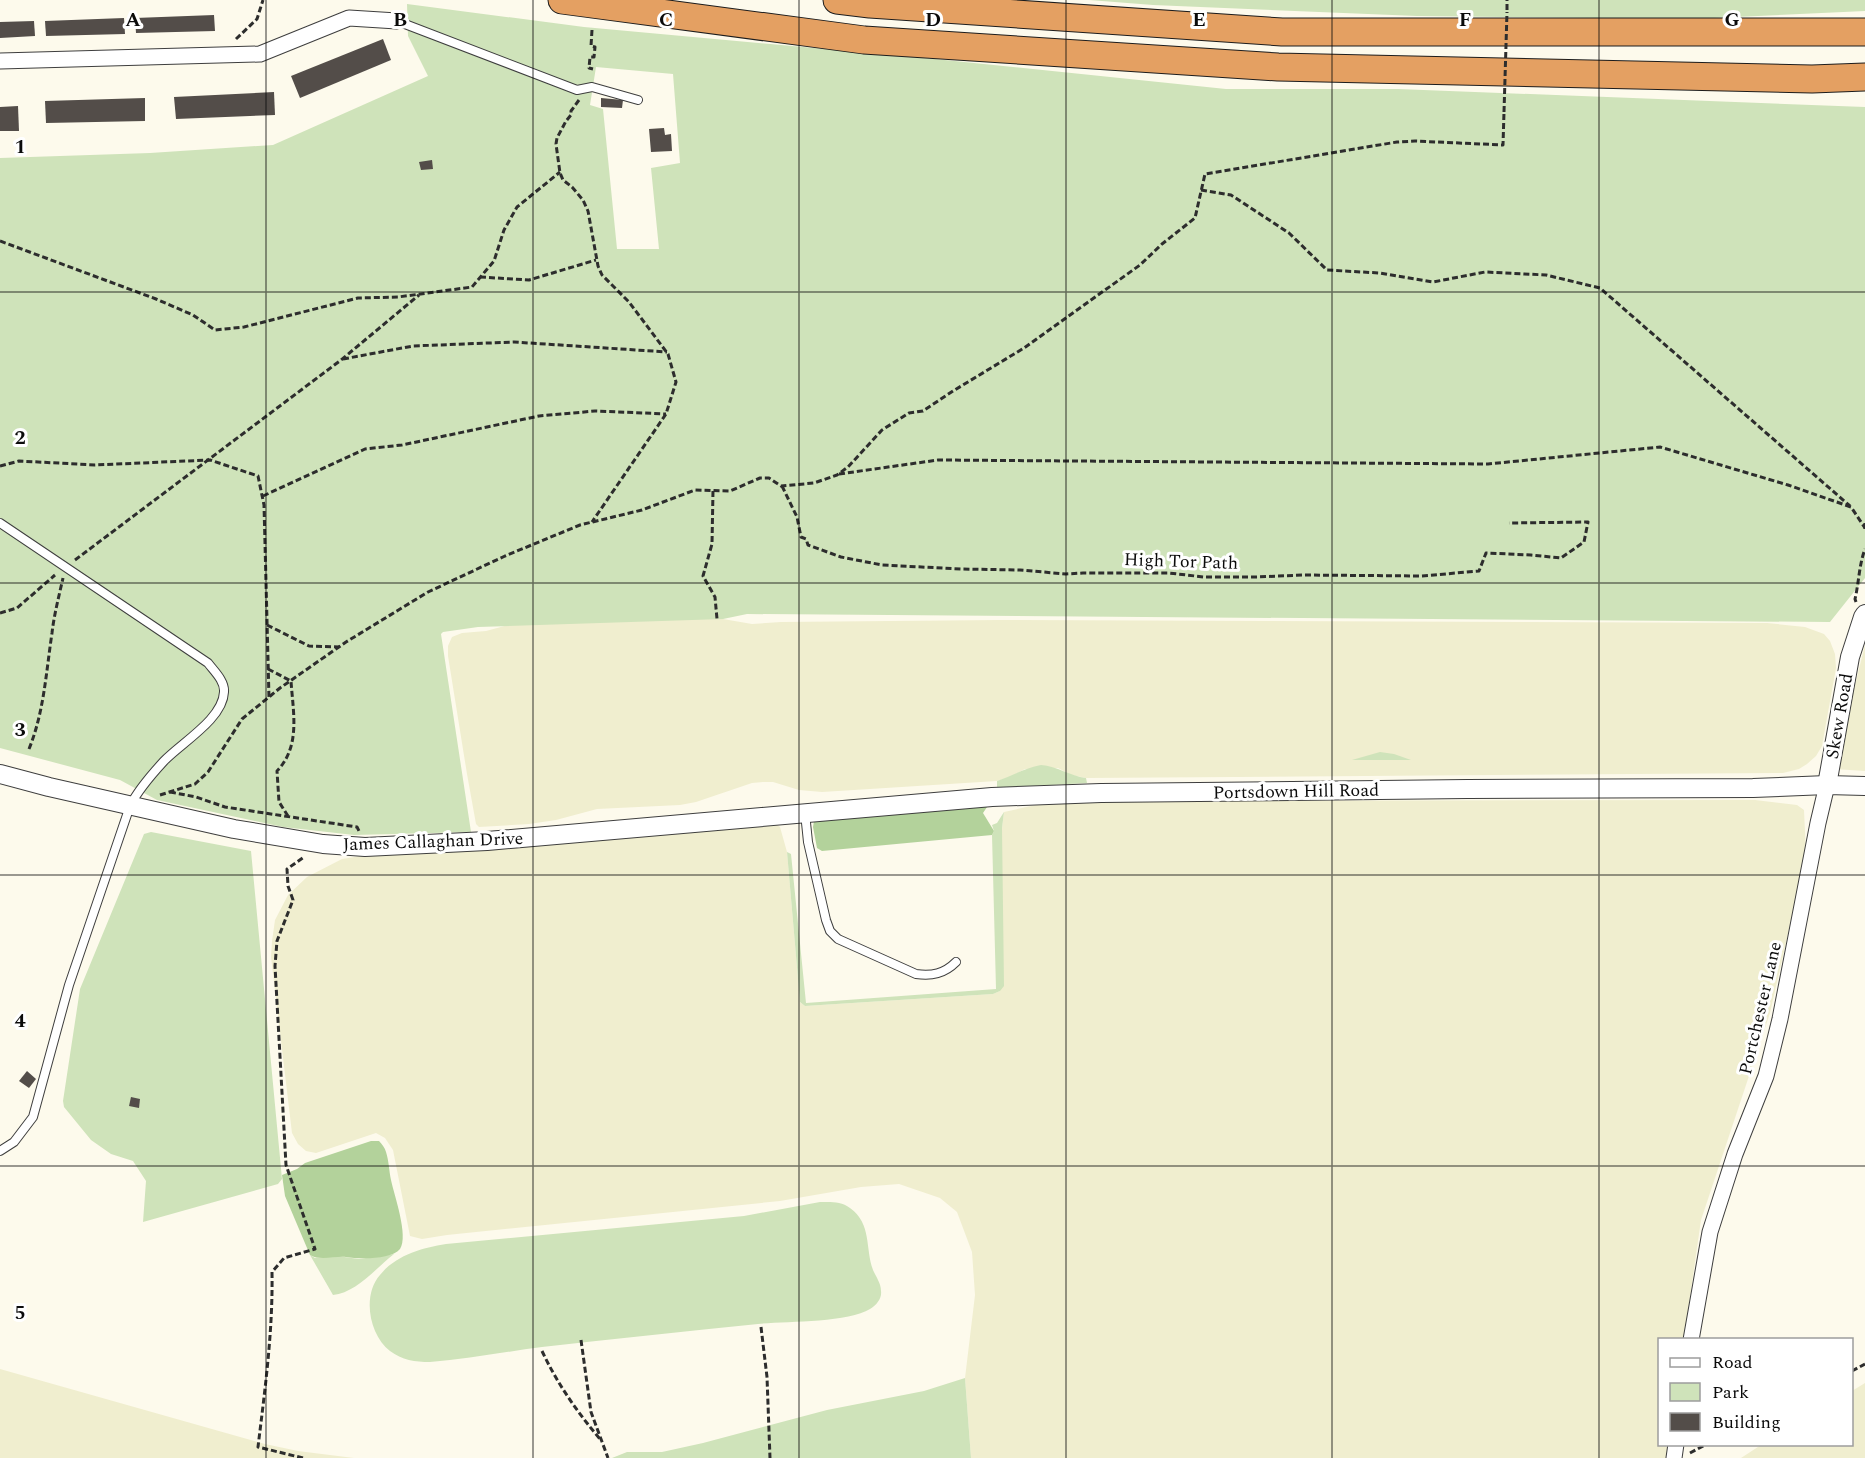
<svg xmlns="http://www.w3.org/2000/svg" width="1865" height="1458" font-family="Spectral,serif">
  <rect width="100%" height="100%" fill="#fdfaec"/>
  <!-- farmland -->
  <g fill="#f0eecf">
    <polygon points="621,613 723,619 752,624 781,622 999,620 1767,623 1805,627 1824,634 1830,641 1835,654 1836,668 1822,746 1816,756 1807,764 1799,769 1783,773 1086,778 1071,775 1058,768 1025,769 1010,777 997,781 822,792 799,790 773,782 763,782 752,783 696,802 680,805 597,809 556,820 529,824 479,827 476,824 467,774 448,656 448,646 452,637 462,633 486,631 527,620"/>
    <polygon points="1865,645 1865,771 1834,769"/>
    <polygon points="1755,800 1797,805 1804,810 1806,854 1770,1013 1701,1220 1684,1339 1660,1340 1660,1444 1669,1445 1667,1458 971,1458 965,1378 975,1295 972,1252 957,1212 940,1198 899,1184 861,1187 780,1201 447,1235 422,1239 410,1236 393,1150 385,1138 376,1133 316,1153 306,1151 298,1144 292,1133 271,957 272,941 275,920 288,895 307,877 342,859 398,850 604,840 777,825 780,827 787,852 800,1002 805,1006 993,994 1000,991 1002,828 1004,812 1045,803 1085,801"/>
    <polygon points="0,1369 265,1444 298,1451 354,1458 0,1458"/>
    <polygon points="1865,1383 1865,1458 1741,1458 1761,1445 1852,1444 1852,1391"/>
  </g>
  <!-- green -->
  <g fill="#cfe3ba" fill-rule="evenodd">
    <polygon points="1089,0 1865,0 1865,11 1692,19 1417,16 1153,5"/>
    <path d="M407 4 584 27 935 59 1226 89H1398L1865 107V578L1830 622 747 614 723 619 478 627 443 632 441 634 471 832 354 835 283 827 157 800 120 780 0 748V158L150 153 273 145 428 76 408 36ZM596 67 673 74 680 163 651 168 659 249H617L603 109 590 105Z"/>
    <polygon points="1380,752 1394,754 1411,760 1352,760"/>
    <path d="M1041 765C1057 766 1070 776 1086 778L1087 783 997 788V781C1012 776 1025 768 1041 765Z"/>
    <polygon points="1004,812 1002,828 1004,986 1000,991 993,994 805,1006 800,1002 787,852 791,854 806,1003 996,989 992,835 994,831 992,825 997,823"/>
    <polygon points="151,832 251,851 282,1179 278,1184 143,1222 146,1181 133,1161 111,1154 91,1140 64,1107 63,1101 80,989 144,834"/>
    <path d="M820 1202C831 1202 841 1201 850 1208 872 1224 865 1248 873 1270 876 1277 881 1283 881 1291 882 1298 877 1305 870 1309 848 1323 786 1321 758 1324 686 1331 614 1339 542 1347 504 1352 467 1359 430 1362 415 1362 402 1360 390 1351 369 1335 362 1295 380 1275 396 1255 422 1248 446 1244L744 1216Z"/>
    <path d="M394 1254C376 1268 356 1293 333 1295L310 1255 315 1258 337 1256 359 1259Z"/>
    <polygon points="965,1378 971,1458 612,1458 627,1452 662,1452 703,1443 827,1410 924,1391"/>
  </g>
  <!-- forest -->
  <g fill="#b3d29b">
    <polygon points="989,804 983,813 994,831 992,835 822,851 817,848 813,827 814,821"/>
    <path d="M371 1141H379C382 1144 385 1148 386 1152 389 1161 389 1171 391 1180 394 1195 409 1236 400 1249 391 1260 359 1259 346 1257 334 1256 320 1261 310 1255L285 1196 282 1175 297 1169 305 1163Z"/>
  </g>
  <!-- building -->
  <g fill="#534d49">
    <polygon points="214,15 215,31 136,33 135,18"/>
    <polygon points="124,18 125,34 46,36 45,21"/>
    <polygon points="34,21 35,36 0,38 0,22"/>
    <polygon points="383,39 391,60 300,98 291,76"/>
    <polygon points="274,92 275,115 176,119 174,97"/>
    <polygon points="145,98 145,121 46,123 45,101"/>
    <polygon points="601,98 623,100 622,108 601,107"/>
    <polygon points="18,106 19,131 0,131 0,107"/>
    <polygon points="664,128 665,135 671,134 672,151 651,152 649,129"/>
    <polygon points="432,160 433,169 421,170 419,162"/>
    <polygon points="27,1071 36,1079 29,1088 19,1081"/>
    <polygon points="131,1097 140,1099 139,1108 129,1106"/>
  </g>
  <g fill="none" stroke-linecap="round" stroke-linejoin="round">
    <!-- service casing -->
    <g stroke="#3e3e3e" stroke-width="10">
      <g id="service">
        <polyline points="397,21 577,90 592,87 638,100"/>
        <path d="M0 523 208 663C214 671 225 681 224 692 223 719 181 743 164 761 152 774 138 790 130 806L69 985 33 1117 14 1142 0 1151"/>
        <path d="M805 813 808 842 826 920 830 931 838 939 916 974C932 976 944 974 956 962"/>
      </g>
    </g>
    <!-- minor casing -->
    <g stroke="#3e3e3e" stroke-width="17">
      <g id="minor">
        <polyline points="0,61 260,54 349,18 397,21"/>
        <polyline points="1691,1340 1710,1232 1735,1154 1766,1076 1780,1019 1818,823 1827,785"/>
        <polyline points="1674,1458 1676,1444"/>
      </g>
    </g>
    <!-- tertiary casing -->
    <g stroke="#3e3e3e" stroke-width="20">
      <g id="tertiary">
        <polyline points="0,774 49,787 234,829 323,844 365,847 487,841 992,797 1101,793 1467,789 1753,788 1827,785 1865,786"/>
        <polyline points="1827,785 1850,657 1863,617 1865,614"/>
      </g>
    </g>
    <!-- motorway casing -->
    <g stroke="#1c1c1c" stroke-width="29">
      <g id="motorway">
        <polyline points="562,0 864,40 1278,67 1812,79 1865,77"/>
        <polyline points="837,0 870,4 1282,32 1865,32"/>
      </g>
    </g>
    <!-- path -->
    <g stroke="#2d2d2d" stroke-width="3" stroke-dasharray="6 3" stroke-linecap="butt">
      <polyline points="1507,10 1507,0"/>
      <polyline points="592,30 591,46 595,47 594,57 590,57 589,68 593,69"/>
      <polyline points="236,39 257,19 263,0"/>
      <polyline points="579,100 571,111 571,115 566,121 557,138 556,144 560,173 563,180 572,187 583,200 588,211 598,266 602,275 629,302 668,354 676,382 666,414 592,522"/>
      <polyline points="1201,190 1231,195 1289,233 1327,270 1379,273 1433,282 1485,272 1546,275 1600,288 1850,506"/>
      <polyline points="0,241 156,299 193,315 215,330 244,327 358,298 398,297 472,287 494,261 504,230 517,207 560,172"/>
      <polyline points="480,277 529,280 596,260"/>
      <polyline points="343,359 413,346 514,342 667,352"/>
      <polyline points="0,466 19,461 95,465 210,460 258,476 264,505 269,698"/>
      <polyline points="839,474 938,460 1488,464 1660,447 1788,485 1851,507 1865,528"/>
      <polyline points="782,486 797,517 801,537 806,539 808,545 841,557 882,565 961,569 1020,570 1066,574 1083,573 1169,573 1204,577 1255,577 1305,575 1422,576 1479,571 1486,553 1531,555 1561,558 1584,542 1588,522 1509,523"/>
      <polyline points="713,491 712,544 703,576 715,597 717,619"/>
      <polyline points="263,496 365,449 402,445 539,416 595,411 666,414"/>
      <polyline points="1865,523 1865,532"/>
      <polyline points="75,560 341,360 419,295"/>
      <path d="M1856 602 1855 599C1859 582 1859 565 1865 549"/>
      <polyline points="0,613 17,608 55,575"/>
      <polyline points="267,625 309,646 339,647"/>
      <path d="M268 669 291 681C293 712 301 746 277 771L279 802 288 816"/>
      <path d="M29 749C44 712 46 673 52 633 54 615 59 596 63 578"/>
      <polyline points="170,792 196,797 225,807 357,827 359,831"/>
      <polyline points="160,795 195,784 208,772 242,719 280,688 346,642 428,592 505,556 580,525 642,510 695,490 730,491 760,478 769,478 781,486 814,483 837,475 848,467 882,430 909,413 923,411 953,391 1024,348 1140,265 1162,244 1195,218 1205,174 1397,142 1415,141 1503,145 1504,112"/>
      <polyline points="761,1327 767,1377 770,1458"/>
      <polyline points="581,1340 591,1412 608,1458"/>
      <path d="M542 1351C557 1383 577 1412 600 1439"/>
      <polyline points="1852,1371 1865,1364"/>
      <polyline points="1690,1453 1707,1444"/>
      <path d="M303 1458 258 1447C265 1389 273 1331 272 1272L284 1258 315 1249 286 1165 275 966 277 941 293 900 288 886 287 869 304 857"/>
    </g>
    <!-- service -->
    <use href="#service" stroke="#fff" stroke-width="8"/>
    <!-- minor -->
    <use href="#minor" stroke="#fff" stroke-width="15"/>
    <!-- tertiary -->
    <use href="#tertiary" stroke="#fff" stroke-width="18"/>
    <!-- motorway -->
    <use href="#motorway" stroke="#e4a062" stroke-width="27"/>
    <!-- path-bridge -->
    <polyline stroke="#2d2d2d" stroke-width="3" stroke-dasharray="6 3" stroke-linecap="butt" points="1504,112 1507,12"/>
  </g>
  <!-- grid -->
  <path fill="none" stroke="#0b0b0b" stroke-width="1.5" stroke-opacity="0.55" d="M266 0V1458M533 0V1458M799 0V1458M1066 0V1458M1332 0V1458M1599 0V1458M0 292H1865M0 583H1865M0 875H1865M0 1166H1865"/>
  <g text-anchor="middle" stroke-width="6" stroke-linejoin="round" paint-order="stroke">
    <!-- street labels -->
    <g font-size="18" fill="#0b0b0b" stroke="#fff">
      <text transform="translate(1181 561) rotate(2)" y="6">High Tor Path</text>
      <text transform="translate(1839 716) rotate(-80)" y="6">Skew Road</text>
      <text transform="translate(1296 791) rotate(-1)" y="6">Portsdown Hill Road</text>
      <text transform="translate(433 841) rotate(-2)" y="6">James Callaghan Drive</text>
      <text transform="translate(1760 1008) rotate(-77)" y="6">Portchester Lane</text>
    </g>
  </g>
  <g font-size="20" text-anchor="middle" font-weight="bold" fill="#0b0b0b" stroke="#fff" stroke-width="6" stroke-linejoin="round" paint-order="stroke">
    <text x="133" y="26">A</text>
    <text x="400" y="26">B</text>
    <text x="666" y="26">C</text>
    <text x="933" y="26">D</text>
    <text x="1199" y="26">E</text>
    <text x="1465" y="26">F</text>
    <text x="1732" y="26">G</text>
    <text x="20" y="153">1</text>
    <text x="20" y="444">2</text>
    <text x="20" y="736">3</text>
    <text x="20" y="1027">4</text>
    <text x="20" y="1319">5</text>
  </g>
  <!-- legend -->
  <rect x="1658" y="1338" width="195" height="108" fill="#ffffff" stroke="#9d9d9d" stroke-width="1.5"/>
  <rect x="1670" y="1358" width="30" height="9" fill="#ffffff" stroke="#9d9d9d" stroke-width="1.5"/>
  <text x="1712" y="1368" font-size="18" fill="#0b0b0b">Road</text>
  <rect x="1670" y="1383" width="30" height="18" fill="#cfe3ba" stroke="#9d9d9d" stroke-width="1.5"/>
  <text x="1712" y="1398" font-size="18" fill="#0b0b0b">Park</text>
  <rect x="1670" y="1413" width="30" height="18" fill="#534d49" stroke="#9d9d9d" stroke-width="1.5"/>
  <text x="1712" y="1428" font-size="18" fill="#0b0b0b">Building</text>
</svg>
